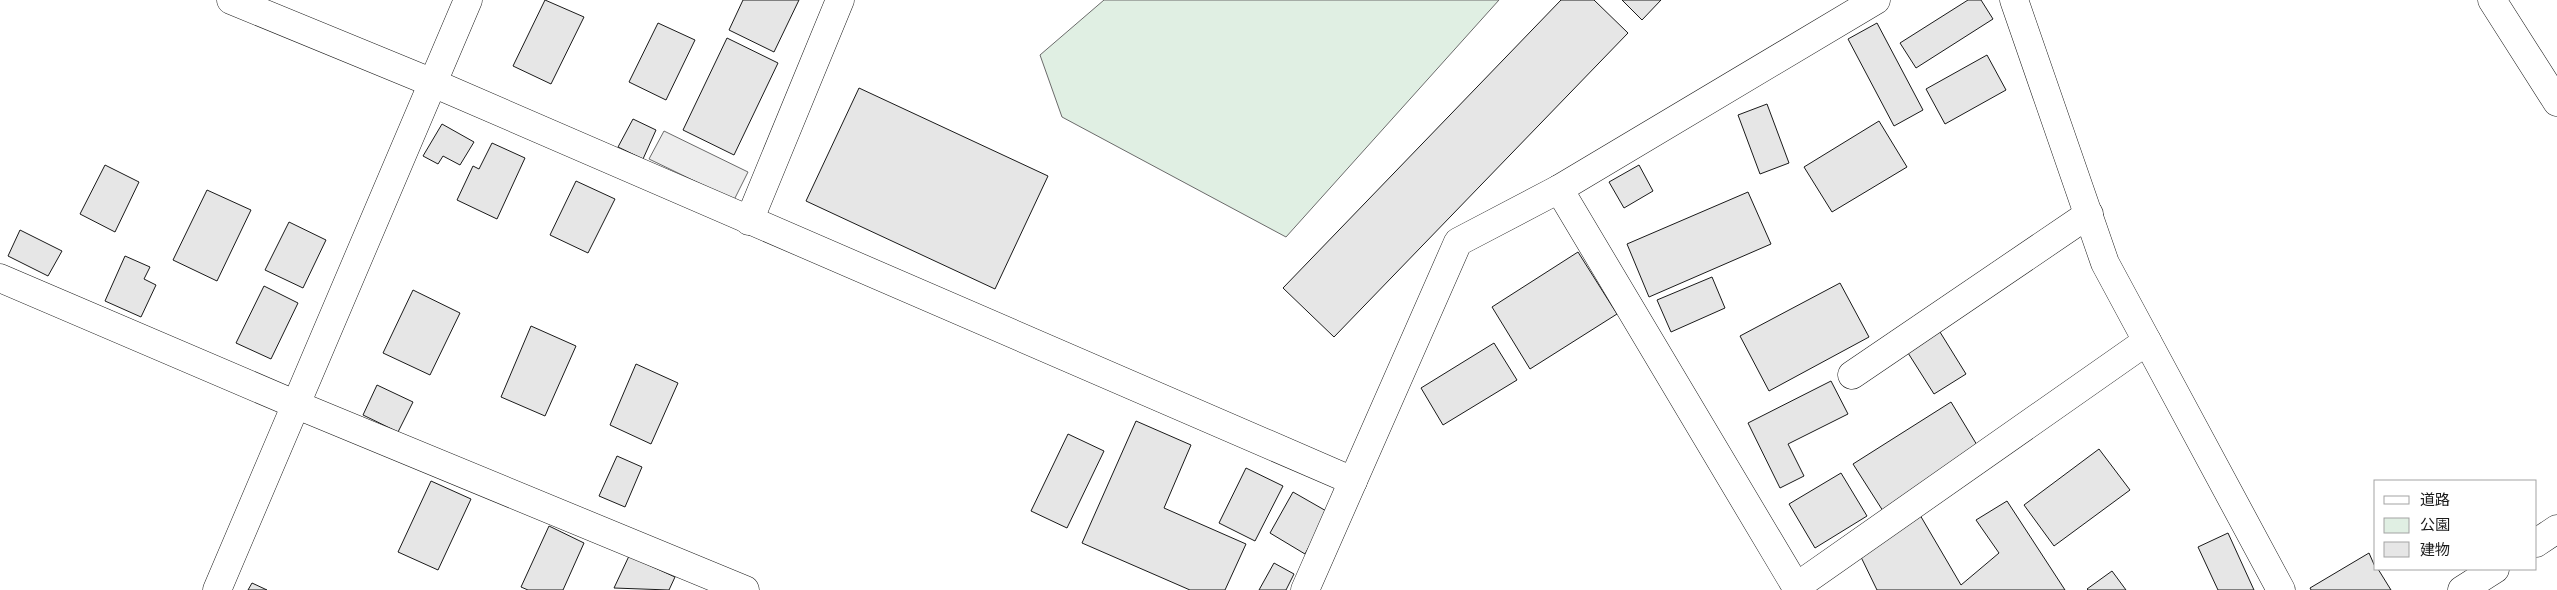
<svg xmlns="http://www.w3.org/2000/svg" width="2557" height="590" font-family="'Asap Condensed','Noto Sans JP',sans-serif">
  <rect width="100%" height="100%" fill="#fff"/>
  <!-- green -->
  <polygon fill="#e0efe3" stroke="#6a6a6a" points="1104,0 1499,0 1286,237 1062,117 1040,55"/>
  <!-- parking -->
  <polygon fill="#ededed" stroke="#6a6a6a" points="664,131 748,172 734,200 649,159"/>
  <!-- building -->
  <g fill="#e6e6e6" stroke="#1a1a1a">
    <polygon points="545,0 584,17 551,84 513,66"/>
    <polygon points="743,0 799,0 774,52 729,30"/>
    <polygon points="1561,0 1594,0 1628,33 1334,337 1283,288"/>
    <polygon points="1622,0 1661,0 1642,20"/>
    <polygon points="1968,0 1981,0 1993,19 1916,68 1900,43"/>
    <polygon points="658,23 695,40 666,100 629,82"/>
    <polygon points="1877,23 1923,110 1894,126 1848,39"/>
    <polygon points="727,38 778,63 734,155 683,130"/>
    <polygon points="1987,55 2006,90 1945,124 1926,89"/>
    <polygon points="859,88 1048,176 995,289 806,201"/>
    <polygon points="1767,104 1789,163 1760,174 1738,115"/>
    <polygon points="633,119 656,130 643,159 618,147"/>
    <polygon points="1879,121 1907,167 1832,212 1804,167"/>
    <polygon points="442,124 474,142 460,165 443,156 438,164 423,156"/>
    <polygon points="492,143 525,158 497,219 457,200 473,166 479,169"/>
    <polygon points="105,165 139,182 115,232 80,214"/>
    <polygon points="1639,165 1653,191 1624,208 1609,182"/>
    <polygon points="576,181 615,199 588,253 550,235"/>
    <polygon points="207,190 251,210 217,281 173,260"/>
    <polygon points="1748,192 1771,244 1649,297 1627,244"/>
    <polygon points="289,222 326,240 303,288 265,270"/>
    <polygon points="20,230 62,251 48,276 8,256"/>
    <polygon points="1578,252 1617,314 1530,369 1492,307"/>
    <polygon points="125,256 150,267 144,279 156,285 141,317 105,301"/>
    <polygon points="1712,277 1725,308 1671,332 1657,300"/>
    <polygon points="1840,283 1869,337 1769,391 1740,336"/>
    <polygon points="264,286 298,303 271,359 236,343"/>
    <polygon points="413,290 460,313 430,375 383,353"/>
    <polygon points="1935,324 1966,374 1934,394 1903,345"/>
    <polygon points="531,326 576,346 545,416 501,397"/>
    <polygon points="1494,343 1517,380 1443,425 1421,388"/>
    <polygon points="636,364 678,383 651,444 610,425"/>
    <polygon points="1831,381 1848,414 1788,444 1804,476 1780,488 1748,423"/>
    <polygon points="377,385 413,402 398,432 363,415"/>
    <polygon points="1951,402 1980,450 1883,511 1853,464"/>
    <polygon points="1136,421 1191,445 1164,508 1246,544 1225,590 1190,590 1082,543"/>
    <polygon points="1068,434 1104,451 1067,528 1031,511"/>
    <polygon points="2099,449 2130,490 2054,546 2024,505"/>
    <polygon points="617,456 642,467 625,507 599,496"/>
    <polygon points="1246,468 1283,486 1255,541 1219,523"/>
    <polygon points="1841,473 1867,516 1815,548 1789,504"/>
    <polygon points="431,481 471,499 438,570 398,552"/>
    <polygon points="1293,492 1328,512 1305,554 1270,533"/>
    <polygon points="2007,501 2065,590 1877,590 1860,555 1920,515 1961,585 1999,553 1976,520"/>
    <polygon points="549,526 584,543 563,590 528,590 521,587"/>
    <polygon points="2228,533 2254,590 2218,590 2198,547"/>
    <polygon points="2369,553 2376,569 2378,569 2391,590 2311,590 2310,588"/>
    <polygon points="629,556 675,577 669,590 614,588"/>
    <polygon points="1274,563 1294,574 1286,590 1259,590"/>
    <polygon points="2112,571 2126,590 2088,590 2087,589"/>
    <polygon points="252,583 267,590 248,590"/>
  </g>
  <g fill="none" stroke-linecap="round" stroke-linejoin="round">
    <!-- minor casing -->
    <g stroke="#1a1a1a" stroke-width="29">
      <g id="minor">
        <polyline points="231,0 433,83 1353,481"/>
        <polyline points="2014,0 2105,263 2281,590"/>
        <polyline points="2492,0 2557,102"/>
        <polyline points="1559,189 1798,590"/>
        <polyline points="749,221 840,0"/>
        <polyline points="0,278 297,405 745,590"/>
        <polyline points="1852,375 2089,214"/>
        <polyline points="2536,543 2557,529"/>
        <polyline points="1796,587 2147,341"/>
        <polyline points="217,590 468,0"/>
        <polyline points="1305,590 1458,242 1559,189 1876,0"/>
        <polyline points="2462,590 2495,569"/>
      </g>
    </g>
    <!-- minor -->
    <use href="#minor" stroke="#fff" stroke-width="28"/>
  </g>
  <!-- legend -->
  <rect x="2374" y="480" width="162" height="90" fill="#ffffff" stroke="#a3a3a3"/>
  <rect x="2384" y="496" width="25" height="8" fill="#ffffff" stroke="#a3a3a3"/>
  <text x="2420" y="505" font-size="15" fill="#1a1a1a">道路</text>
  <rect x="2384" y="518" width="25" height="15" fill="#e0efe3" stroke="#a3a3a3"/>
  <text x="2420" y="530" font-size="15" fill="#1a1a1a">公園</text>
  <rect x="2384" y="542" width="25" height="15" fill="#e6e6e6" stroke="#a3a3a3"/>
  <text x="2420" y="555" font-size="15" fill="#1a1a1a">建物</text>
</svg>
